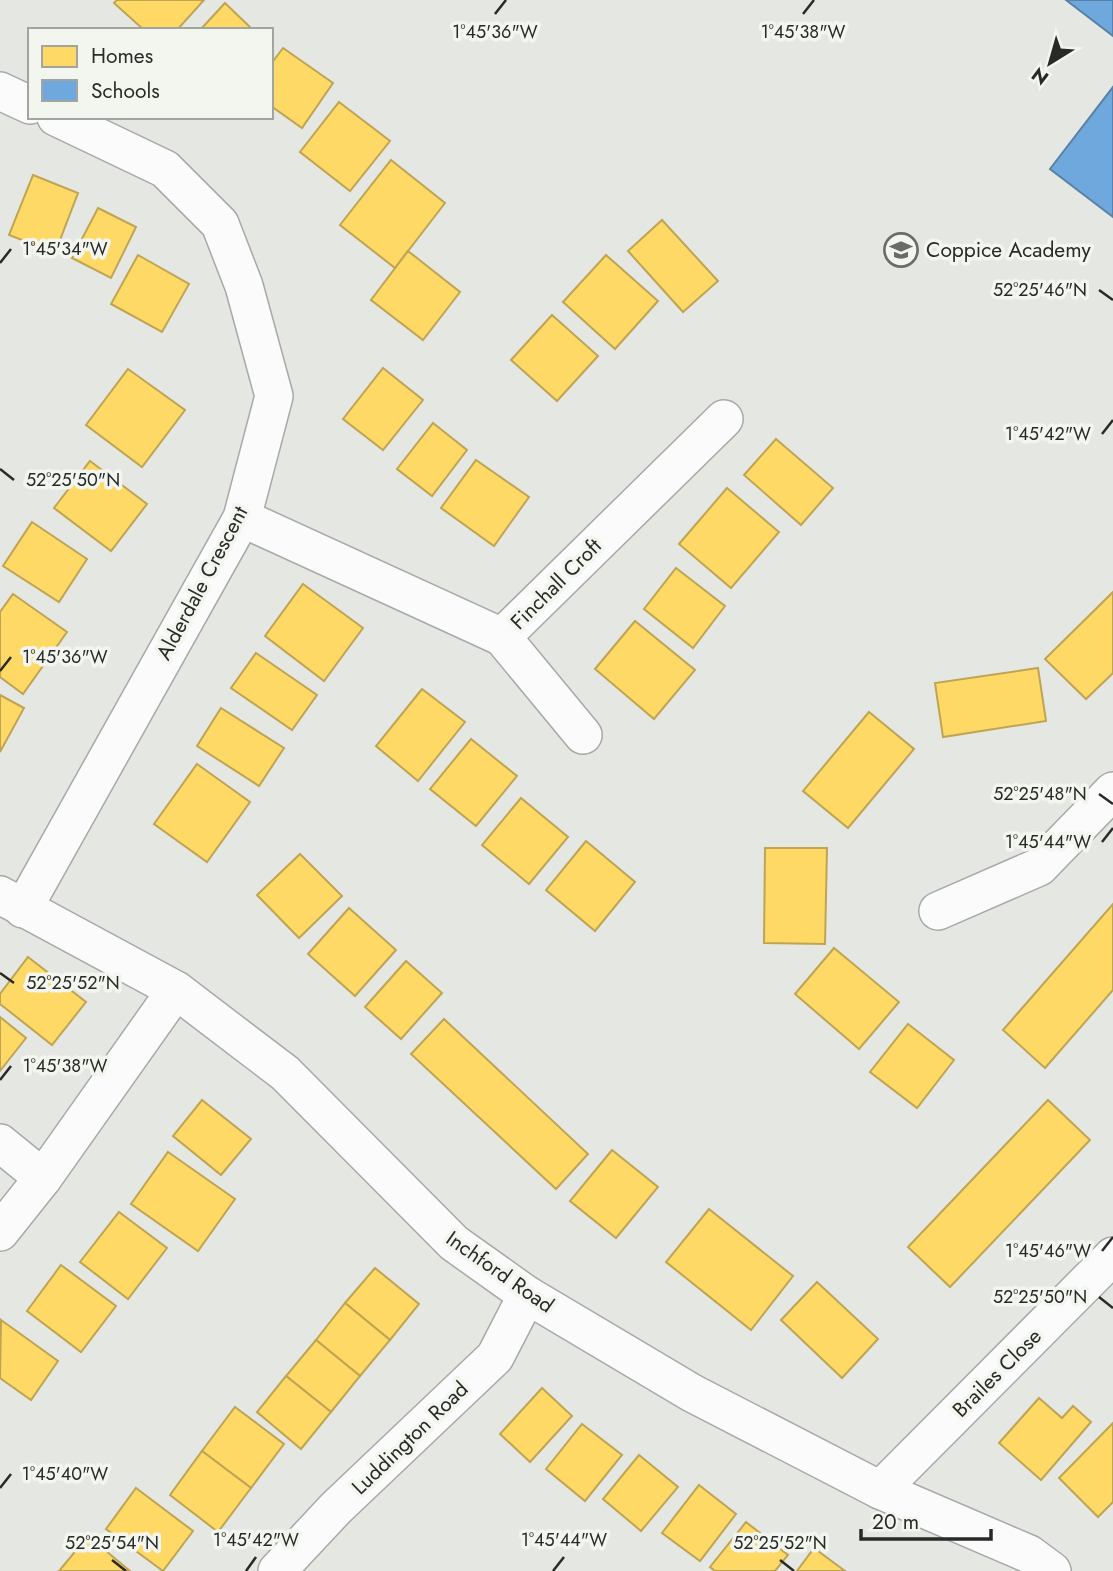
<svg xmlns="http://www.w3.org/2000/svg" width="1113" height="1571" font-family="Jost,sans-serif">
  <rect width="100%" height="100%" fill="#e5e7e3"/>
  <!-- homes -->
  <g fill="#ffd966" stroke="#bfa453" stroke-width="2">
    <polygon points="117,0 204,0 177,30 144,30 114,3"/>
    <polygon points="225,3 253,30 200,30"/>
    <polygon points="283,48 333,83 302,128 271,106 271,64"/>
    <polygon points="339,102 390,141 350,191 300,152"/>
    <polygon points="391,160 445,203 395,268 340,225"/>
    <polygon points="33,175 78,193 55,253 9,235"/>
    <polygon points="98,208 136,227 111,278 72,258"/>
    <polygon points="662,220 718,281 683,312 628,251"/>
    <polygon points="408,251 460,292 423,340 371,300"/>
    <polygon points="138,255 189,284 162,332 111,304"/>
    <polygon points="606,255 658,301 615,349 563,302"/>
    <polygon points="552,315 598,356 557,401 511,360"/>
    <polygon points="383,368 423,400 383,450 343,419"/>
    <polygon points="128,369 185,410 142,467 86,425"/>
    <polygon points="433,423 467,450 432,496 397,469"/>
    <polygon points="776,439 833,488 801,525 744,475"/>
    <polygon points="476,460 529,497 494,546 441,508"/>
    <polygon points="90,461 147,504 111,551 54,508"/>
    <polygon points="727,488 779,532 731,588 679,544"/>
    <polygon points="32,522 87,559 59,602 3,566"/>
    <polygon points="676,568 725,606 693,648 644,609"/>
    <polygon points="303,584 363,628 324,681 265,636"/>
    <polygon points="1113,592 1113,673 1086,699 1045,659"/>
    <polygon points="13,594 67,632 23,694 0,677 0,612"/>
    <polygon points="635,621 695,670 654,719 595,669"/>
    <polygon points="256,653 317,695 292,730 231,688"/>
    <polygon points="1038,668 1046,721 943,737 935,683"/>
    <polygon points="422,689 465,722 418,781 376,746"/>
    <polygon points="0,695 24,708 0,752"/>
    <polygon points="221,708 284,748 259,786 197,746"/>
    <polygon points="869,712 914,749 848,828 803,791"/>
    <polygon points="471,739 517,776 476,826 430,789"/>
    <polygon points="197,764 250,802 207,862 154,824"/>
    <polygon points="521,798 568,837 529,884 482,845"/>
    <polygon points="586,841 635,882 595,931 546,890"/>
    <polygon points="765,848 827,848 825,944 764,943"/>
    <polygon points="300,854 342,896 299,938 257,895"/>
    <polygon points="1113,904 1113,990 1045,1068 1003,1030"/>
    <polygon points="349,908 396,950 355,996 308,954"/>
    <polygon points="834,948 899,1002 859,1049 795,994"/>
    <polygon points="28,957 86,1002 52,1045 0,1004 0,994"/>
    <polygon points="406,961 442,993 401,1039 365,1007"/>
    <polygon points="0,1017 26,1038 0,1071"/>
    <polygon points="444,1019 588,1154 556,1189 411,1054"/>
    <polygon points="908,1024 954,1060 917,1108 870,1072"/>
    <polygon points="202,1100 251,1139 221,1175 173,1136"/>
    <polygon points="1048,1100 1090,1140 950,1287 908,1247"/>
    <polygon points="612,1150 658,1187 616,1238 570,1201"/>
    <polygon points="168,1152 235,1199 198,1251 131,1204"/>
    <polygon points="709,1209 793,1276 751,1330 666,1262"/>
    <polygon points="119,1212 167,1248 128,1299 80,1262"/>
    <polygon points="61,1265 116,1306 81,1352 27,1311"/>
    <polygon points="375,1268 419,1304 390,1340 345,1303"/>
    <polygon points="817,1282 878,1339 842,1378 781,1320"/>
    <polygon points="345,1303 390,1340 360,1376 316,1340"/>
    <polygon points="1,1320 58,1361 31,1400 0,1378"/>
    <polygon points="316,1340 360,1376 331,1412 286,1376"/>
    <polygon points="286,1376 331,1412 301,1449 257,1412"/>
    <polygon points="542,1388 572,1416 530,1462 500,1434"/>
    <polygon points="1039,1398 1062,1418 1073,1406 1091,1422 1041,1480 999,1443"/>
    <polygon points="235,1407 284,1444 251,1488 202,1451"/>
    <polygon points="1113,1423 1113,1502 1098,1517 1059,1478"/>
    <polygon points="582,1424 622,1455 585,1501 546,1469"/>
    <polygon points="202,1451 251,1488 218,1532 170,1495"/>
    <polygon points="639,1455 678,1487 641,1531 603,1499"/>
    <polygon points="699,1485 736,1514 700,1561 662,1533"/>
    <polygon points="136,1488 193,1531 163,1571 106,1529"/>
    <polygon points="746,1522 788,1555 775,1571 715,1571 710,1567"/>
    <polygon points="88,1536 130,1571 59,1571"/>
    <polygon points="814,1548 845,1571 797,1571"/>
  </g>
  <!-- schools -->
  <g fill="#6fa8dc" stroke="#5a82a6" stroke-width="2">
    <polygon points="1066,0 1113,0 1113,36"/>
    <polygon points="1113,87 1113,217 1050,169"/>
  </g>
  <g fill="none" stroke-linecap="round" stroke-linejoin="round">
    <!-- minor casing -->
    <g stroke="#a8a9a6" stroke-width="40">
      <g id="minor">
        <polyline points="0,91 30,105"/>
        <polyline points="242,518 502,637 724,419"/>
        <polyline points="502,637 583,735"/>
        <polyline points="0,895 176,990 285,1073 454,1243 527,1295 692,1393 880,1490 1029,1554 1052,1571"/>
        <polyline points="23,909 242,518 274,396 244,286 220,224 165,169 56,117"/>
        <polyline points="938,911 1039,867 1113,791"/>
        <polyline points="0,1143 43,1178"/>
        <polyline points="0,1232 43,1178 176,990"/>
        <polyline points="880,1490 1113,1256"/>
        <polyline points="277,1571 336,1508 495,1357 527,1295"/>
      </g>
    </g>
    <!-- minor -->
    <use href="#minor" stroke="#fbfbfb" stroke-width="37"/>
  </g>
  <!-- ticks -->
  <path fill="none" stroke="#292a27" stroke-width="2.5" d="M495 14 506 0M803 14 814 0M0 263 11 249M1099 290 1113 300M1102 434 1113 420M0 469 14 480M0 671 11 657M1099 794 1113 804M1102 842 1113 828M0 973 14 983M0 1080 11 1066M1102 1251 1113 1237M1099 1297 1113 1308M0 1488 11 1474M112 1560 126 1571M780 1560 794 1571M246 1571 256 1557M553 1571 564 1557"/>
  <!-- icons -->
  <defs>
    <g id="school-ring" transform="scale(1.75)"><circle r="9.5" fill="#f2f6ef" stroke="#6b6c69" stroke-width="1.5"/><path d="M0-5L7-2L0 1L-7-2ZM-4 1L0 2.5L4 1V4Q0 6-4 4Z" fill="#6b6c69"/></g>
  </defs>
  <g fill-rule="evenodd">
    <use href="#school-ring" x="901" y="250"/>
  </g>
  <g text-anchor="middle" stroke-width="7" stroke-linejoin="round" paint-order="stroke">
    <!-- poi labels -->
    <g font-size="21" fill="#292a27" stroke="#f2f6ef" text-anchor="start">
      <text x="926" y="257">Coppice Academy</text>
    </g>
    <!-- street labels -->
    <g font-size="21" fill="#292a27" stroke="#f2f6ef">
      <text transform="translate(202 583) rotate(-62)" y="7">Alderdale Crescent</text>
      <text transform="translate(556 584) rotate(-45)" y="7">Finchall Croft</text>
      <text transform="translate(500 1272) rotate(35)" y="7">Inchford Road</text>
      <text transform="translate(997 1373) rotate(-45)" y="7">Brailes Close</text>
      <text transform="translate(410 1438) rotate(-44)" y="7">Luddington Road</text>
    </g>
  </g>
  <g font-size="18" text-anchor="middle" fill="#292a27" stroke="#f2f6ef" stroke-width="7" stroke-linejoin="round" paint-order="stroke">
    <text x="495" y="38">1°45'36"W</text>
    <text x="803" y="38">1°45'38"W</text>
    <text x="65" y="255">1°45'34"W</text>
    <text x="1040" y="296">52°25'46"N</text>
    <text x="1048" y="440">1°45'42"W</text>
    <text x="73" y="486">52°25'50"N</text>
    <text x="65" y="663">1°45'36"W</text>
    <text x="1040" y="800">52°25'48"N</text>
    <text x="1048" y="848">1°45'44"W</text>
    <text x="73" y="989">52°25'52"N</text>
    <text x="65" y="1072">1°45'38"W</text>
    <text x="1048" y="1257">1°45'46"W</text>
    <text x="1040" y="1303">52°25'50"N</text>
    <text x="65" y="1480">1°45'40"W</text>
    <text x="256" y="1546">1°45'42"W</text>
    <text x="564" y="1546">1°45'44"W</text>
    <text x="112" y="1549">52°25'54"N</text>
    <text x="780" y="1549">52°25'52"N</text>
  </g>
  <!-- legend -->
  <rect x="28" y="28" width="245" height="91" fill="#f2f6ef" stroke="#a2a49f" stroke-width="2"/>
  <rect x="42" y="46" width="35" height="21" fill="#ffd966" stroke="#a2a49f" stroke-width="2"/>
  <text x="91" y="63" font-size="21" fill="#292a27">Homes</text>
  <rect x="42" y="80" width="35" height="21" fill="#6fa8dc" stroke="#a2a49f" stroke-width="2"/>
  <text x="91" y="98" font-size="21" fill="#292a27">Schools</text>
  <!-- north arrow -->
  <g transform="translate(1050 63) rotate(217)" stroke="#f2f6ef" stroke-width="5" paint-order="stroke">
  <path d="M0-5L12 26L0 18L-12 26Z" fill="#292a27"/>
  <text y="-10" font-size="19" font-weight="bold" text-anchor="middle" fill="#292a27">N</text>
  </g>
  <!-- scale -->
  <path d="M861 1529v10h130v-10" fill="none" stroke="#292a27" stroke-width="3.5"/>
  <text x="872" y="1529" font-size="21" fill="#292a27" stroke="#f2f6ef" stroke-width="5" paint-order="stroke">20 m</text>
</svg>
